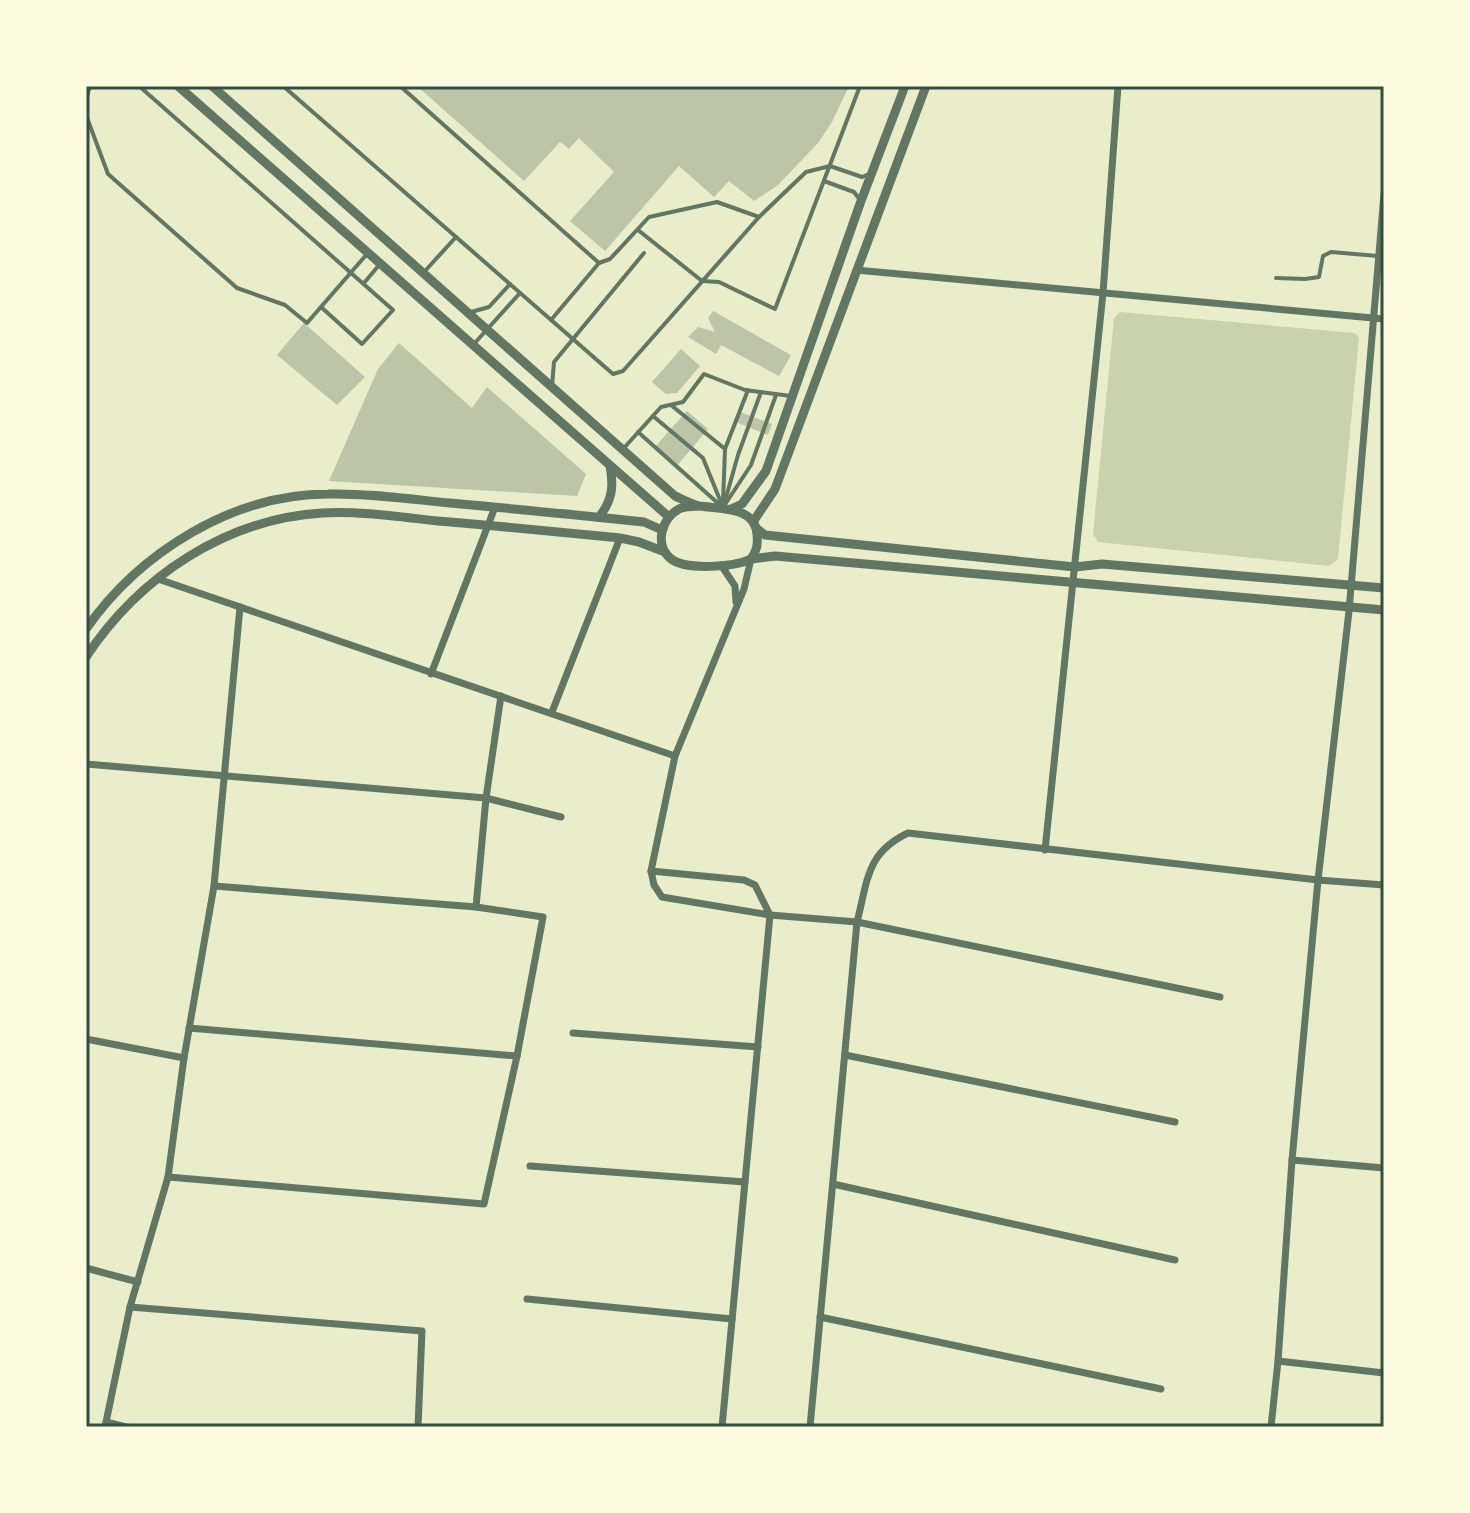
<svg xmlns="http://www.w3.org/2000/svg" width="1470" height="1513" font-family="'Fira Sans',sans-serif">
  <rect width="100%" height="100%" fill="#e9edc9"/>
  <!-- green -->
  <polygon fill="#cad2ad" points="1120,312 1355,333 1359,338 1338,559 1329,566 1098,542 1093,534 1114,318"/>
  <!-- building -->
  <g fill="#bcc5a7">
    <polygon points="417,86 849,86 832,122 818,143 778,185 754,201 729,181 714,197 679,166 605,251 570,221 614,172 579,138 569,149 560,142 524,181"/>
    <polygon points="713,311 791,355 779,376 721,345 716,354 688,337 698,327 715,332 708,318"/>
    <polygon points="304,323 365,377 337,405 277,355"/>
    <polygon points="399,343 472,408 487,387 586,474 577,496 329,481 378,369"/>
    <polygon points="681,349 700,366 677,393 666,394 652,382"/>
    <polygon points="687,411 708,429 676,467 654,448"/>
    <polygon points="740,412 772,424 768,435 736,422"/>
  </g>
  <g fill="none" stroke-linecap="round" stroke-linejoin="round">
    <!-- service -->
    <g stroke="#617663" stroke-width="4">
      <polyline points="139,86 393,310 362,344 321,307"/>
      <polyline points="283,86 613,374 623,371 759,217 806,172 830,166 862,177 869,174"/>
      <polyline points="400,86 599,263"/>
      <polyline points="86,100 90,86"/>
      <polyline points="86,115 108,174 237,288 285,305 307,323 367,254"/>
      <polyline points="824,181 854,192 860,200"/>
      <polyline points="638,230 702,281 719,282 775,309 860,86"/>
      <polyline points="425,271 456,237"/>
      <polyline points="1276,278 1305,279 1319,277 1323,256 1331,252 1378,256"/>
      <polyline points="364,283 380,264"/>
      <polyline points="471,312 489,307 510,284"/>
      <polyline points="551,320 599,263 610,259 649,217 717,202 759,217"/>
      <polyline points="473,345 520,293"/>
      <polyline points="552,386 554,362 644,253"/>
      <polyline points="671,405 725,449 748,390"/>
      <polyline points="653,416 703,458 722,505"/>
      <polyline points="638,432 720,505"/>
      <polyline points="623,449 661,407 683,402 704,374 745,390 791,396"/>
      <polyline points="723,501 725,450"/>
      <polyline points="725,501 738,455 761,392"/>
      <polyline points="724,506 751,465 776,395"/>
    </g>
    <!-- minor -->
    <g stroke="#617663" stroke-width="7">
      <polyline points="856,270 1384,319"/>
      <polyline points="751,559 744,589 675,756 651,871 654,885 662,897 770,915 857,922 1220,997"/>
      <polyline points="721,565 735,586 736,602"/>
      <polyline points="158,579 675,756"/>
      <polyline points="431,674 495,507"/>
      <polyline points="552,712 620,538"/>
      <polyline points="86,764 486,798 561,817"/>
      <polyline points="1045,850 1103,293 1118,86"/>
      <polyline points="651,871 744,880 755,885 770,915 722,1427"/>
      <polyline points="476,907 486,798 501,696"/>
      <polyline points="189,1028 517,1056"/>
      <polyline points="573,1033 758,1047"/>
      <polyline points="86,1039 184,1058"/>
      <polyline points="845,1055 1175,1122"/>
      <polyline points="1292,1160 1384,1168"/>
      <polyline points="530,1166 745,1182"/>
      <polyline points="168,1177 484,1204 517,1056 543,917 476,907 214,886"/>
      <polyline points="833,1184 1175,1260"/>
      <polyline points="86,1268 138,1282"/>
      <polyline points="527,1299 732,1319"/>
      <polyline points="130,1307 422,1331 418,1427"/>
      <polyline points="820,1317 1161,1389"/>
      <polyline points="1278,1361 1384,1373"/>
      <polyline points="106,1422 126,1427"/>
      <polyline points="105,1427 130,1307 168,1177 184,1058 214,886 240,607"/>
      <path d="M810 1427 857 922C868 880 866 853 908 833L1318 880 1384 885"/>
      <polyline points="1271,1427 1278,1361 1292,1160 1318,880 1349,611 1384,194"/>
    </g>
    <!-- tertiary -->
    <g stroke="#617663" stroke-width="9">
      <polyline points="178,86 669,517"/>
      <path d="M212 86 675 496C682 499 691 504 699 506 719 509 755 506 757 534 758 544 757 551 751 559 734 567 685 571 670 558 654 544 662 518 679 509 685 506 691 507 698 506"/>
      <polyline points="731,509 742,504 766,471 861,201 905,86"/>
      <path d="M599 517C612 501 614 487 610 466"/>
      <polyline points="753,522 775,489 926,86"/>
      <polyline points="756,528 765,535 1075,567 1102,564 1384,588"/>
      <polyline points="751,559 775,556 1384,610"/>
      <path d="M86 629C140 552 233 494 328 494 368 493 409 499 450 503 515 509 580 515 644 522L662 530"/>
      <path d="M86 657C139 577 225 519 322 513 360 511 400 517 438 521 499 526 559 532 620 538L639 542 665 552"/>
    </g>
  </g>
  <!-- border -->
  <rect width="1470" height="1513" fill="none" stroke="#fefae0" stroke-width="176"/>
  <rect x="88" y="88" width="1294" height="1337" fill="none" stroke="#344e41" stroke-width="3"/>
</svg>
